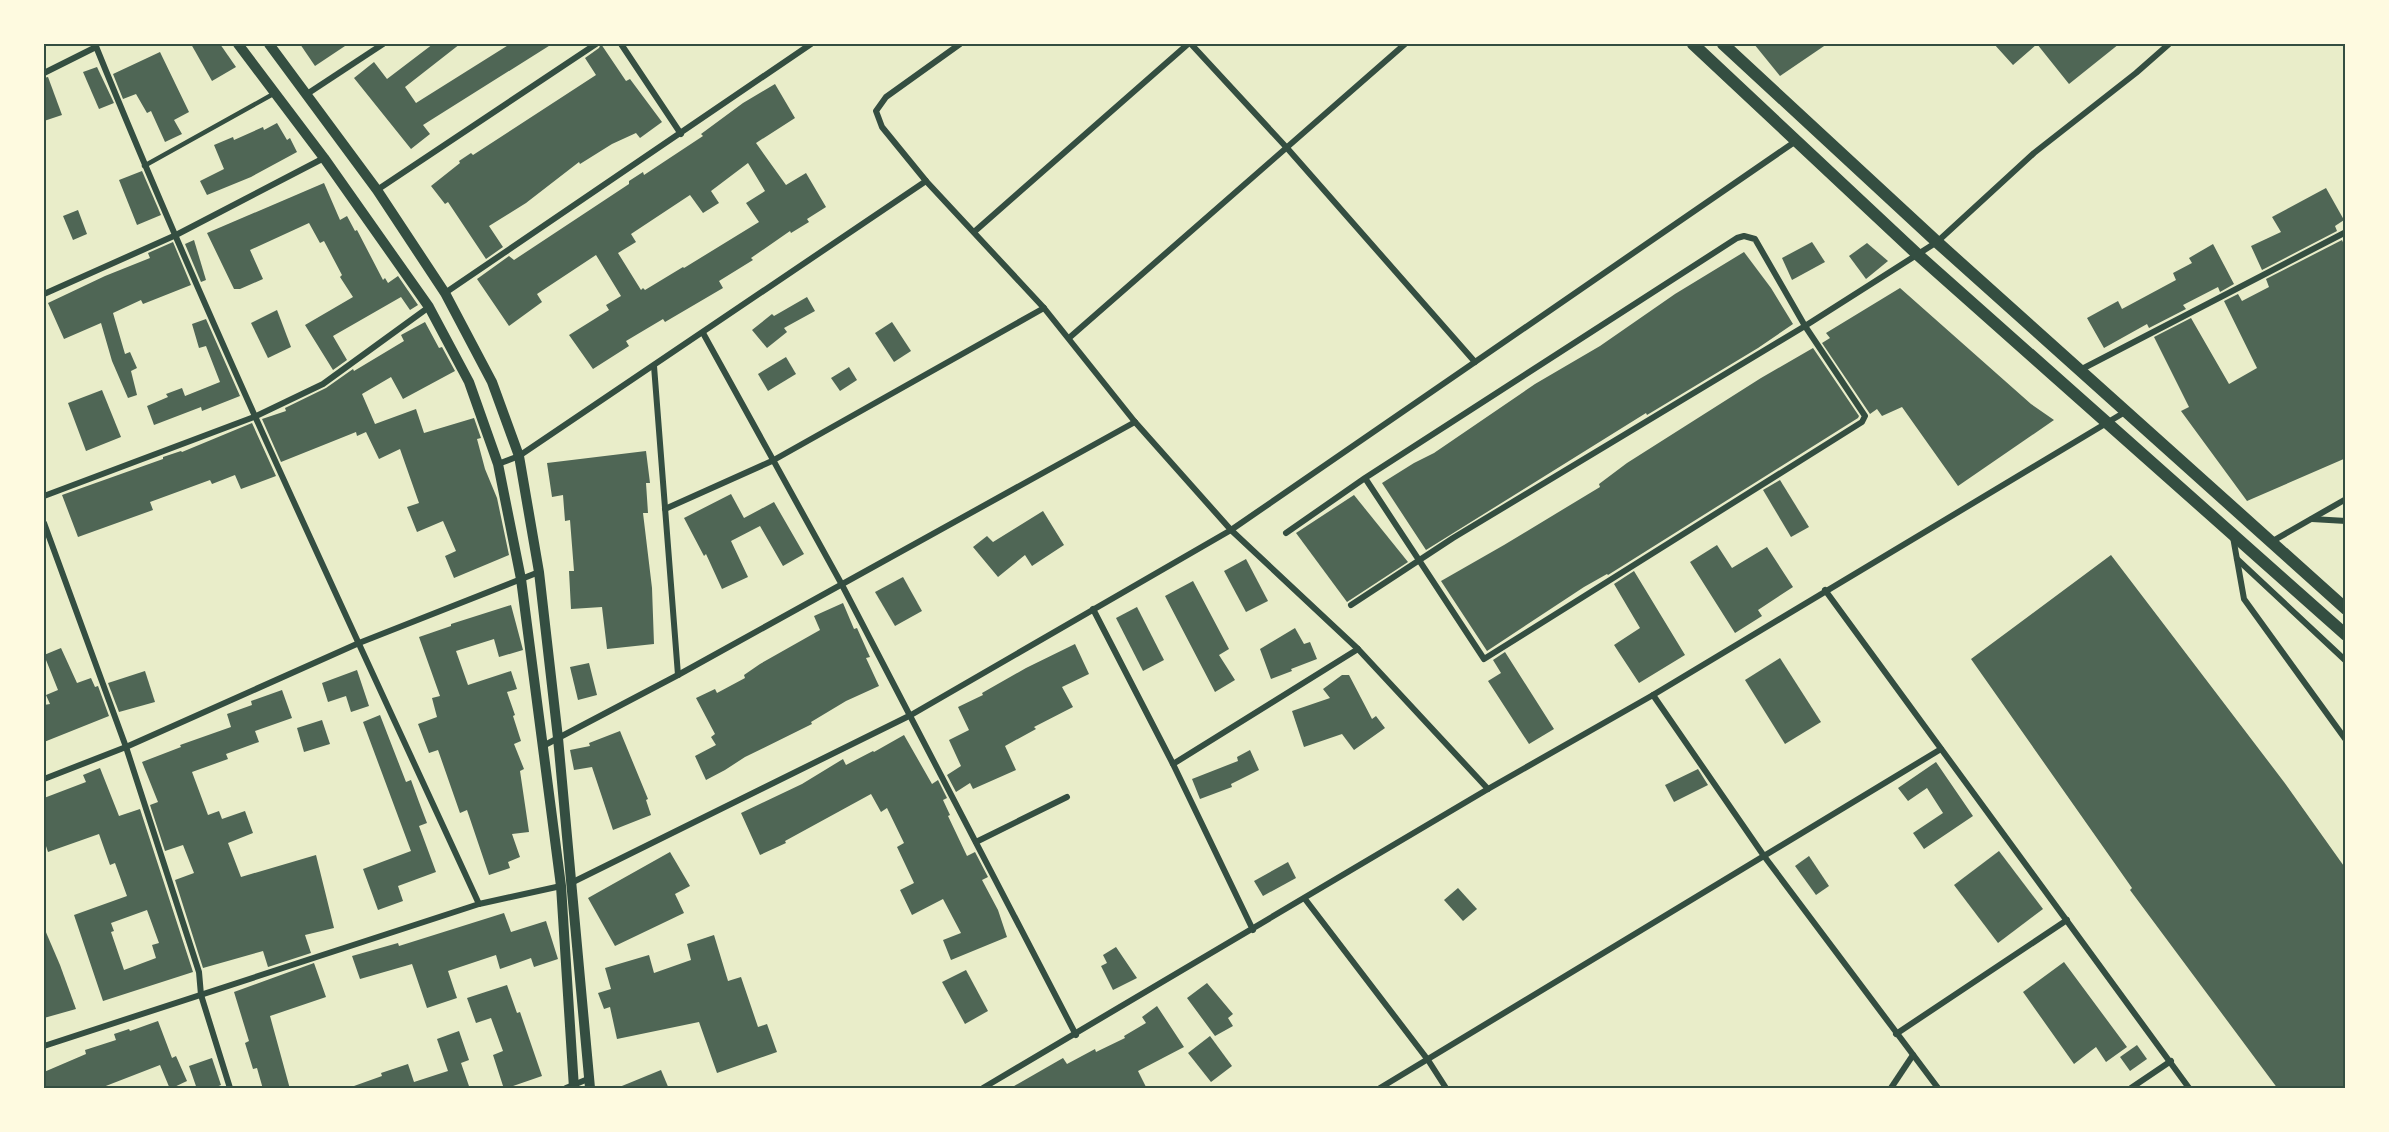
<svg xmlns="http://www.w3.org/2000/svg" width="2389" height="1132" font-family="'Golos Text',sans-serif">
  <rect width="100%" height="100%" fill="#e9edc9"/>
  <!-- building -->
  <g fill="#4f6655" fill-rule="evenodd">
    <polygon points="191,44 220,44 236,67 212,81"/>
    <polygon points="300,44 348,44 315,66"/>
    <polygon points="433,44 460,44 405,87 416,103 510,44 552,44 423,125 430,134 411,149 354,78 374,62 387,79"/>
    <polygon points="601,44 626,81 630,79 662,122 640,138 636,133 612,144 580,164 579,162 526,203 489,226 503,247 486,259 448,202 445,204 431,186 460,163 459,161 471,153 473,155 596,75 585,58 599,48"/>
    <polygon points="1754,44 1827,44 1780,76"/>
    <polygon points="1994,44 2119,44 2069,84 2037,44 2013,65"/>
    <polygon points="160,52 189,112 174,120 182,134 165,142 151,111 147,113 136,94 123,99 113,74"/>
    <polygon points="97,67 114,103 99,109 83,72"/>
    <polygon points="48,77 62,115 44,121 44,78"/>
    <path d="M775 84 795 118 756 143 786 185 806 173 826 207 807 219 809 222 791 233 790 231 751 258 753 260 719 281 723 288 665 322 663 319 626 341 629 346 593 369 569 335 609 310 606 305 621 296 596 255 537 294 542 302 509 326 477 279 509 256 514 260 629 184V181L643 172 644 175 703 136 701 134 743 103ZM748 163 765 191 746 203 759 222 684 268 683 267 645 290 643 288 641 290 618 253 636 242 631 234 690 195 703 213 719 203 711 191Z"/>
    <polygon points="277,123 287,140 290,138 297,152 251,177 207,195 200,181 224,169 214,145 233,137 234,140 263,127 264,130"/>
    <polygon points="142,171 161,215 137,225 119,180"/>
    <polygon points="324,183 340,220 347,216 355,231 357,230 383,280 385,278 388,283 398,276 418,305 410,310 401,297 333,336 347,360 333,370 305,325 353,297 340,277 342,275 324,241 320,243 309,223 250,250 263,279 240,289 234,289 207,233"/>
    <polygon points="2326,188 2344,220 2335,226 2337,231 2262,270 2251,246 2281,232 2272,217"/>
    <polygon points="78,210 87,234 73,240 63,216"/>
    <polygon points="194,240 206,280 201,282 185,244"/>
    <polygon points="2342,240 2346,249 2346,458 2247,501 2181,411 2189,407 2154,337 2191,318 2229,384 2257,368 2224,301 2238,294 2242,301 2269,287 2266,279"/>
    <polygon points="173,242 191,285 143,304 141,300 113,313 125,354 130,352 137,368 131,371 137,395 128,398 112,361 101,323 64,339 48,303 105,276 150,258 148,253"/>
    <polygon points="1812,242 1825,262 1792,280 1782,258"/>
    <polygon points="1867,243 1888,261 1866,279 1849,256"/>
    <polygon points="2213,244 2234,284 2220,292 2218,287 2183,305 2186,309 2149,328 2147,324 2104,348 2087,318 2118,301 2122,309 2176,280 2173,273 2192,263 2189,258"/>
    <polygon points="1744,252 1771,288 1793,324 1758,348 1647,415 1646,413 1426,550 1382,483 1414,463 1434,453 1535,384 1600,346 1675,294"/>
    <polygon points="1900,288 2031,404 2054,420 1958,486 1902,407 1882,416 1877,409 1870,414 1822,343 1830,338 1826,333"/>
    <polygon points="807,297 815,311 784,328 787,332 767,348 752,330 772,314 774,316"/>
    <polygon points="277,310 291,347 268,358 251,323"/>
    <polygon points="206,319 240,396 202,411 201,407 154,425 147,406 168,397 166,394 182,388 185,396 220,382 206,346 199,348 192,324"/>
    <polygon points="425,322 439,348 442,347 455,371 403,399 391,377 362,394 375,424 416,409 424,433 474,418 481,438 477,439 485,469 497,498 509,555 454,578 445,556 456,551 443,521 417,532 407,507 419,503 400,449 379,459 366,432 357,436 356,432 281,462 262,419 286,411 285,408 326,388 353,369 354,371 404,341 401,335"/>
    <polygon points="892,322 911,351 894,362 875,333"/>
    <polygon points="1813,348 1859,416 1858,418 1608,575 1607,574 1584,587 1487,651 1441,581 1504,545 1600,487 1599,484 1627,463 1761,378"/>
    <polygon points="786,357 796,374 768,391 758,374"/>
    <polygon points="849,367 857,380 840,391 831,378"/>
    <polygon points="102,390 121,437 86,451 68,403"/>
    <polygon points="252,423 276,476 241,489 235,475 212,484 210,480 150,502 153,510 78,537 62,495 163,459 163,457 181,451 182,452"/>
    <polygon points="646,451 650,483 646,483 648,513 643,513 652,588 654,644 607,649 602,607 571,609 569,571 574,571 570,520 565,521 563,495 552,497 547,463"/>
    <polygon points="1780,480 1809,527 1791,537 1763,490"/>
    <polygon points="731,494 744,518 774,502 804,554 783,566 760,526 731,541 748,577 722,589 706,554 704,556 684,518"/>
    <polygon points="1354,495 1408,562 1347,602 1296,533"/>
    <polygon points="1043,511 1064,545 1032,566 1025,555 998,577 973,547 987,536 993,542"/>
    <polygon points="1717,545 1732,568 1767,547 1793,587 1758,610 1762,616 1735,633 1690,562"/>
    <polygon points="2111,555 2284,782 2346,869 2346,1089 2278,1089 2130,890 2132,888 1971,659"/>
    <polygon points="1246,559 1268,601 1246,612 1224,571"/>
    <polygon points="1634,571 1685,655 1639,683 1614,645 1640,628 1614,584"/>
    <polygon points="903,577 922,611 895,626 875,592"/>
    <polygon points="1193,581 1229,649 1219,655 1235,680 1215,692 1165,596"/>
    <polygon points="843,603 854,629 857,628 870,657 866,658 879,686 846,701 811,722 812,724 745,757 725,770 706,780 695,756 716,745 711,737 715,734 696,698 715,689 717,693 745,678 744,675 760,664 820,630 814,616"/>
    <polygon points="511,605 523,650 499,657 494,639 456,651 468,685 511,671 517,689 507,692 515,715 513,716 521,741 514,744 524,769 520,771 529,832 512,834 520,857 508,862 510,868 489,875 467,810 460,813 438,750 429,753 418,724 437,717 432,698 440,696 419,637 451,626 451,624"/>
    <polygon points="1137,607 1164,660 1143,671 1116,618"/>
    <polygon points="1295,628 1304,644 1310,642 1317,659 1291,669 1292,671 1271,679 1260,649"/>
    <polygon points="1075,644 1089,674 1062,687 1073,707 1034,727 1036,729 1005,746 1016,770 973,789 970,783 956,792 947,775 961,766 949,740 969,730 958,707 983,695 982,693 1026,668"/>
    <polygon points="61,648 77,683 91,678 95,687 98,686 109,716 44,742 44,705 50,704 46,695 58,690 44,655"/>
    <polygon points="1505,652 1554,729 1529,744 1488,681 1501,673 1493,660"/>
    <polygon points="1780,658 1821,722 1785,744 1745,680"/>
    <polygon points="589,663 597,695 578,700 570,667"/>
    <polygon points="357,670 369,706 351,712 346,696 328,702 322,683"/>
    <polygon points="145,671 155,702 119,712 108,683"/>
    <polygon points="1342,675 1349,675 1372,719 1376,716 1385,728 1354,750 1342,734 1304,747 1292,711 1330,698 1323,689"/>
    <polygon points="282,690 292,718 255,731 259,742 226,754 228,759 192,772 208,815 219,811 222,819 245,811 253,833 228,843 241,877 316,855 334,928 305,935 311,953 268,967 263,951 203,968 175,880 194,873 183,845 165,851 150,805 158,802 142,762 181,747 180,745 231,727 227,714 252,705 251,701"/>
    <polygon points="380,715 406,782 411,780 419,802 427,823 419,826 436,872 398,886 403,901 378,910 363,869 411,851 363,722"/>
    <polygon points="322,720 330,744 304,752 297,728"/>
    <polygon points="620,731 648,799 646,800 651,815 613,830 592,767 574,770 570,750 590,746 589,743"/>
    <polygon points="904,735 932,784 938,780 947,798 943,800 950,815 948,816 967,856 975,852 988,877 982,880 998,910 1007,937 951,960 943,940 961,933 943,899 912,915 900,890 914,883 897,847 904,843 887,808 881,812 871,794 785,841 786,843 760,855 741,813 802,784 843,759 846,765 873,751 874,752"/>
    <polygon points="1250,750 1259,770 1231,784 1232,787 1200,799 1192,779 1238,761 1237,757"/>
    <polygon points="1936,762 1973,816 1924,849 1913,833 1943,813 1927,788 1908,801 1898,788"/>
    <path d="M100 768 119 816 140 809 193 972 103 1001 74 915 127 896 115 863 110 865 99 834 48 852 44 840V798L86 782 83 775ZM147 910 159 943 152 945 156 958 124 970 111 932 114 931 111 923Z"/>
    <polygon points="1698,769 1708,785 1674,802 1665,785"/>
    <polygon points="1999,851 2043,909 1998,943 1954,885"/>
    <polygon points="670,852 690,886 675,894 684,913 615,946 588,898"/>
    <polygon points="1809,856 1829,886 1816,895 1795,866"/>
    <polygon points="1288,862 1296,878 1263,896 1254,881"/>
    <polygon points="1458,888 1477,909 1463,921 1444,900"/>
    <polygon points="504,913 511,932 546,921 558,959 534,967 531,958 500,969 496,955 448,971 457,998 427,1008 412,964 360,979 352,956 398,943 399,946"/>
    <polygon points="44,930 45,930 60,965 76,1009 44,1018"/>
    <polygon points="714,935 728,981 741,977 758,1027 767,1024 777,1052 717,1073 699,1022 617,1039 610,1007 604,1009 598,993 611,989 605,968 649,955 654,973 691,960 687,944"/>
    <polygon points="1116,947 1137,978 1113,990 1101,966 1107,963 1103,955"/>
    <polygon points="2064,962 2127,1047 2106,1062 2096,1047 2074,1064 2023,992"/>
    <polygon points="314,963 326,997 270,1016 290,1089 263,1089 257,1068 253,1069 245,1043 249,1041 234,992"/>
    <polygon points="966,970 988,1011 965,1024 942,982"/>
    <polygon points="1207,983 1233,1014 1228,1018 1233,1026 1215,1036 1187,998"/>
    <polygon points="507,985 517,1013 520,1012 542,1076 504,1089 493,1055 503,1051 491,1018 476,1023 467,998"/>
    <polygon points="1157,1006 1184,1047 1138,1071 1147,1089 1009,1089 1063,1058 1067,1064 1095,1049 1096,1052 1125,1038 1124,1036 1146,1023 1142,1017"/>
    <polygon points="158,1021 172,1058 176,1056 187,1081 170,1089 160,1065 98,1089 44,1089 44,1072 86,1054 85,1050 116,1040 114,1034 129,1029 130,1031"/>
    <polygon points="459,1031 469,1060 461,1063 470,1089 355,1089 354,1086 382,1076 381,1073 408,1064 414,1082 448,1071 437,1039"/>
    <polygon points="1210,1036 1232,1066 1211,1082 1188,1053"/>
    <polygon points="2137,1045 2147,1059 2130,1071 2120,1057"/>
    <polygon points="212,1058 221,1085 211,1089 197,1089 189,1066"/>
    <polygon points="661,1070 669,1089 617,1089 617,1088"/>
  </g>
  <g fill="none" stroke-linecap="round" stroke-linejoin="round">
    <!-- service -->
    <polyline stroke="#344e41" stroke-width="4.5" points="144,166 275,93"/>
    <!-- minor -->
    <g stroke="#344e41" stroke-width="6">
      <path d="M95 44C213 335 348 619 479 904"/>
      <polyline points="621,44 681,134"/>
      <polyline points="960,44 886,97 876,111 882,127 926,181 1044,308 1135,422 1231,530 1358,649 1488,789"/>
      <polyline points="1191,44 1287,148 1475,362"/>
      <polyline points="44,73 96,47"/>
      <polyline points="307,94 383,44"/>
      <polyline points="377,190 596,44"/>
      <polyline points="974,232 1188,44"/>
      <polyline points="445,293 811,44"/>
      <polyline points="44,294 176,235 324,158"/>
      <polyline points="703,333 841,583 1076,1035"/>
      <polyline points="1069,338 1405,44"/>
      <polyline points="654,366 678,675"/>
      <polyline points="2080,370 2346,232"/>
      <polyline points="498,464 519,456 926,181"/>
      <polyline points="44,496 254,417 323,384 429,307"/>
      <polyline points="665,509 772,461 1044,308"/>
      <polyline points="2312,519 2346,521"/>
      <polyline points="44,523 126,747 199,972 201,995 230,1088"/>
      <polyline points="1286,533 1365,478 1737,238 1744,236 1755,239 1805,326 1865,416 1862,422 1484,659 1365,478"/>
      <polyline points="2233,537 2244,599 2346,740"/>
      <polyline points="2271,542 2346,499"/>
      <polyline points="2237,559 2346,661"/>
      <polyline points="1825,590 2189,1088"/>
      <polyline points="1351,605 1453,538 1805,326 1937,242 2034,153 2136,73 2169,44"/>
      <polyline points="1093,609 1173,764 1253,930"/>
      <polyline points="1653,695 1764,856 1938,1088"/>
      <polyline points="543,746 678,675 1135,422"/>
      <polyline points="1173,764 1358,649"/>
      <polyline points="44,779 126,747 359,643 539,572"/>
      <polyline points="976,842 1067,797"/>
      <polyline points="571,883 911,715 1231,530 1796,141"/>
      <polyline points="1305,899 1428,1060 1446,1088"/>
      <polyline points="1896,1034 2067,920"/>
      <polyline points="44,1046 479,904 561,886"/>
      <polyline points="566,1088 588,1079"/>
      <polyline points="983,1088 1488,789 1653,695 2125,412"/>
      <polyline points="1380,1088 1941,749"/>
      <polyline points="1891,1088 1913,1055"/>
      <polyline points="2131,1088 2171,1061"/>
    </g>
    <!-- tertiary -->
    <g stroke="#344e41" stroke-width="10">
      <polyline points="238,44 324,158 429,307 469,382 498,464 521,579 561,886 574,1088"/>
      <polyline points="269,44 377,190 445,293 492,382 519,456 539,572 558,738 590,1088"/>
    </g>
    <!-- secondary -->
    <g stroke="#344e41" stroke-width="12">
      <polyline points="1693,44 1917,254 2346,635"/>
      <polyline points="1723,44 1937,242 2346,609"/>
    </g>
  </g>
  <!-- border -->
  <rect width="2389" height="1132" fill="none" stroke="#fefae0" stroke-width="90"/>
  <rect x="45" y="45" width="2299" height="1042" fill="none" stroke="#344e41" stroke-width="2"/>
</svg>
